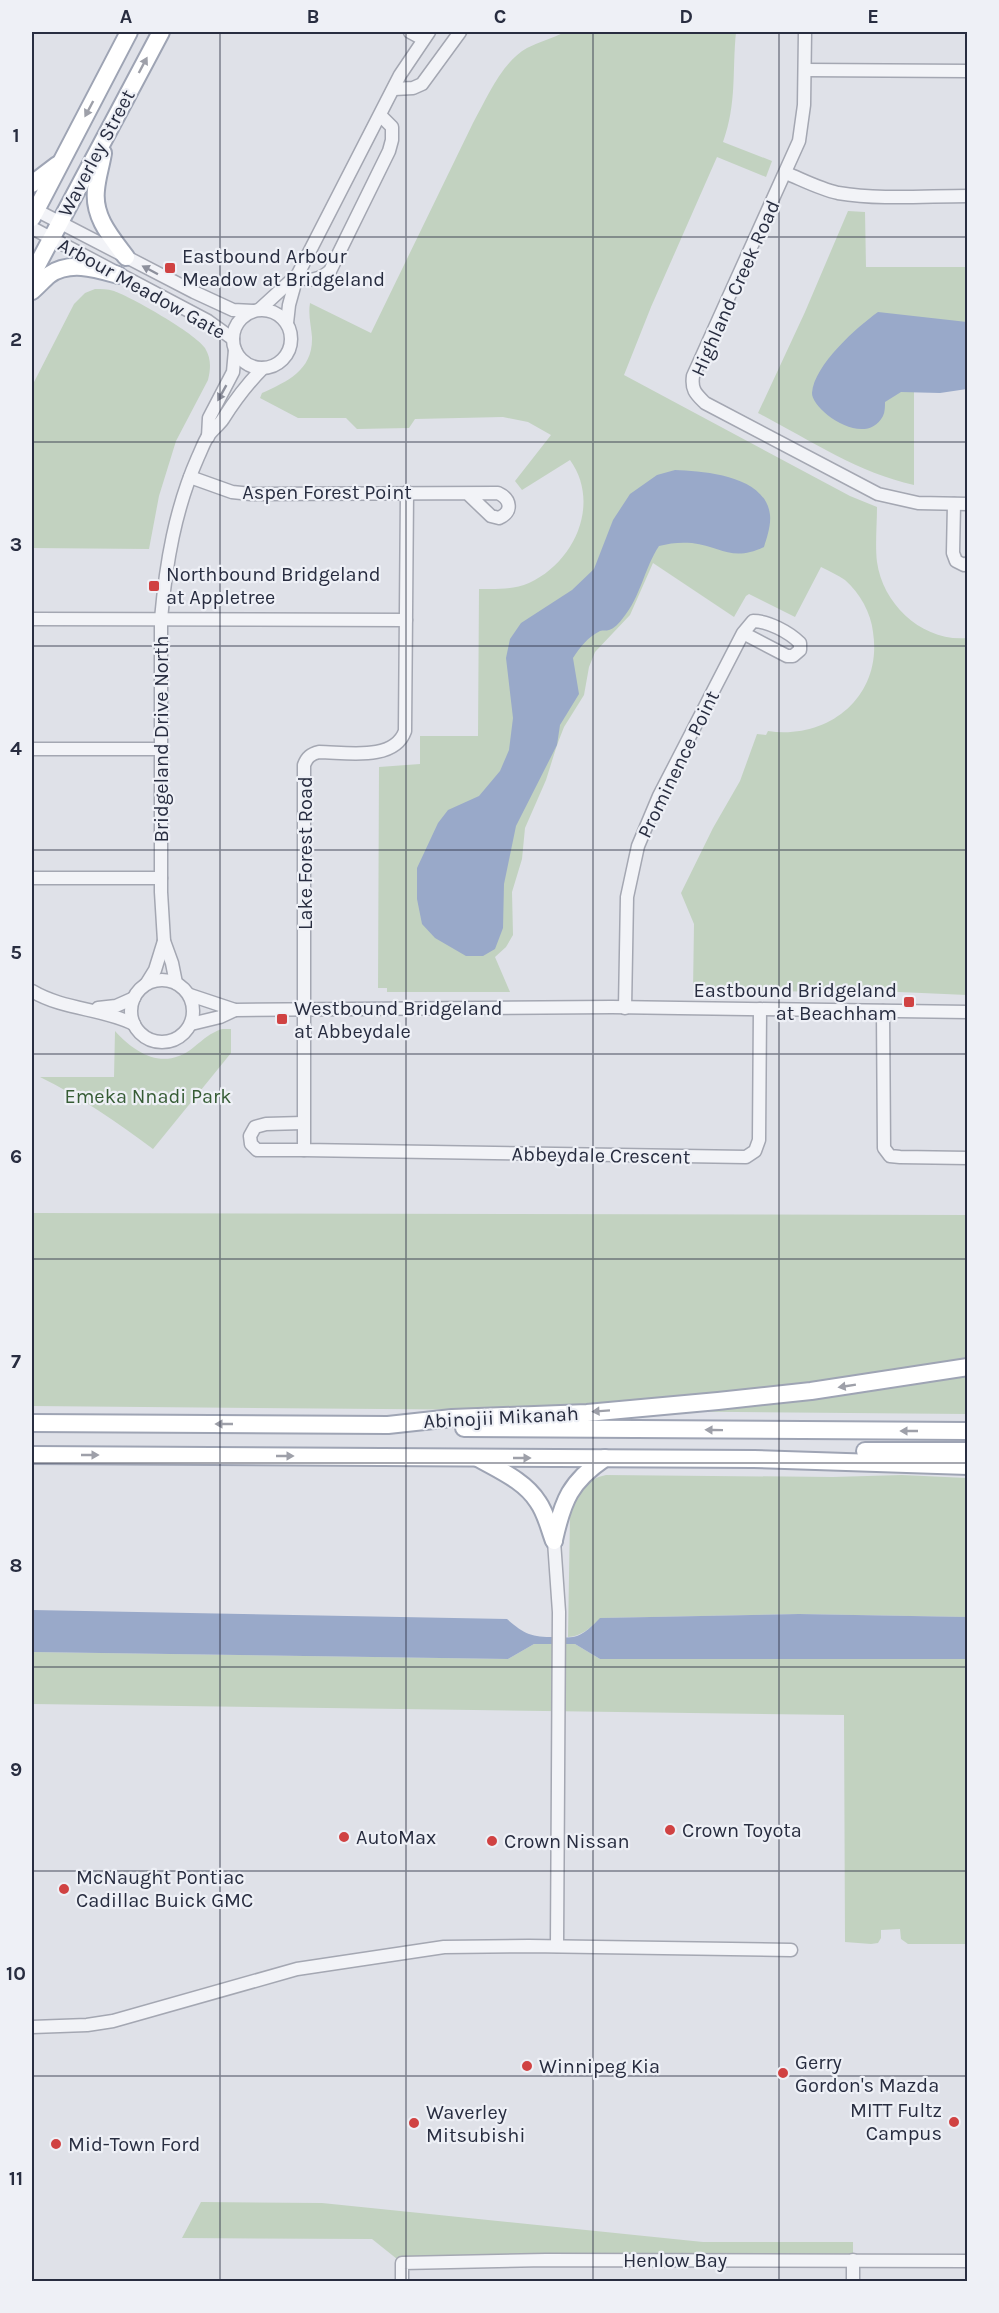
<svg xmlns="http://www.w3.org/2000/svg" width="999" height="2313" font-family="Karla,sans-serif">
  <rect width="100%" height="100%" fill="#dfe1e8"/>
  <!-- green -->
  <g fill="#c2d2c0">
    <path d="M565 32H736C732 72 737 103 723 142L772 161 766 177 717 157 651 307 624 375 850 496 877 507C877 525 875 545 877 562 883 605 923 642 967 638V995L899 992 693 991 694 924 681 893 713 828 740 781 757 734 766 735 768 731C829 740 883 696 873 632 871 613 860 593 845 580 838 575 829 571 821 567L795 617 749 594 746 596 734 617 653 563 630 615 595 652 589 667 584 695 564 727 557 745 546 780 525 828 522 859 512 892 513 935 506 947 495 957 510 992H387V988H378L379 767 420 764V736H478L479 589C496 589 513 590 529 583 575 562 601 503 570 460L522 490 515 481 551 435 528 422 503 417 415 419 409 428 357 429 346 418H298L260 398 262 393C288 381 313 370 312 337 311 325 308 315 310 303L371 333 473 123C487 98 501 63 527 48 539 42 553 38 565 32Z"/>
    <path d="M848 211 865 212 866 267H967V388L914 392V485C858 473 808 439 758 413L805 312Z"/>
    <path d="M95 289C102 289 107 289 114 291 131 297 195 333 205 348 211 358 211 368 208 380L176 441 159 496 149 549 32 548V386L74 304 85 293Z"/>
    <path d="M222 1029H231V1053L153 1149C117 1122 81 1097 40 1077H114L115 1031C137 1055 165 1071 194 1047 204 1039 210 1033 222 1029Z"/>
    <polygon points="32,1213 967,1215 967,1414 32,1406"/>
    <path d="M606 1475 833 1477 902 1475 967 1478V1617L799 1614 601 1618C591 1627 581 1637 568 1637L570 1516C575 1496 585 1479 606 1475Z"/>
    <polygon points="534,1644 575,1644 600,1659 967,1659 967,1944 908,1944 901,1939 900,1929 881,1930 881,1938 878,1943 871,1944 845,1942 844,1715 32,1704 32,1652 508,1659"/>
    <polygon points="201,2202 322,2203 703,2242 853,2242 853,2260 402,2263 372,2239 182,2238"/>
  </g>
  <!-- water -->
  <g fill="#99a9c9">
    <path d="M878 312 967 322V389L940 393 901 392 885 402C885 406 885 412 883 416 865 450 811 409 812 393 814 365 857 327 878 312Z"/>
    <path d="M675 470C705 471 766 476 770 515 771 526 767 537 764 547 732 562 722 547 692 543 680 542 670 543 659 546 644 569 641 596 623 618 620 622 614 629 609 630 606 631 603 630 600 631 588 637 580 647 573 658L579 694 560 725 557 745 516 826 504 884 503 928 495 949 483 956H466L435 938 422 924 417 899V868L438 823 448 810 479 796 500 771 509 750 513 718 506 658 510 639 521 623 572 590 594 569 613 520 630 494 657 475Z"/>
    <path d="M32 1610 507 1619C524 1634 532 1637 554 1637 560 1637 568 1638 573 1637 584 1635 593 1625 600 1618L799 1614 968 1617 967 1659H600L575 1644H534L508 1659 32 1652Z"/>
  </g>
  <g fill="none" stroke-linecap="round" stroke-linejoin="round">
    <!-- minor casing -->
    <g stroke="#a4a7b2" stroke-width="15">
      <g id="minor">
        <polyline points="410,32 423,39"/>
        <path d="M805 32 804 105 799 141 693 376C691 390 696 394 705 403L878 494 918 503 968 504"/>
        <polyline points="805,70 968,71"/>
        <polyline points="394,89 413,88 422,84 460,32"/>
        <path d="M786 173C803 180 820 189 838 193 880 200 925 196 968 196"/>
        <polyline points="32,208 194,292 233,310 253,311"/>
        <polyline points="32,228 208,321 233,339"/>
        <path d="M297 276C310 282 319 280 330 271L389 151 392 140V127L381 116"/>
        <polyline points="260,309 296,276"/>
        <circle cx="262" cy="339" r="29"/>
        <polyline points="287,323 289,305 297,276 400,75 429,32"/>
        <polyline points="208,437 209,418 233,372 235,350"/>
        <path d="M190 477 232 492 251 494 498 493C511 499 513 512 499 518L491 516 468 494"/>
        <path d="M407 492 405 731C394 762 345 752 319 752 311 754 307 757 304 765V1150L746 1157 755 1151 759 1140 760 1009"/>
        <polyline points="954,504 953,553 956,561 964,565 968,563"/>
        <polyline points="32,619 406,620"/>
        <polyline points="32,749 162,749"/>
        <polyline points="32,878 161,878"/>
        <circle cx="162" cy="1011" r="31"/>
        <polyline points="147,983 155,970 164,941"/>
        <path d="M176 983 172 963 164 941 161 892V619C166 563 175 509 198 457 201 451 204 442 208 436 212 430 219 425 223 419 235 400 247 384 263 368"/>
        <path d="M32 991C64 1010 101 1008 134 1024"/>
        <polyline points="190,995 235,1010 612,1007 968,1012"/>
        <polyline points="98,1008 116,1006 134,998"/>
        <path d="M625 1008 627 897 638 846 659 796 743 633 753 621C768 621 789 632 800 643V650L793 656H787L743 633"/>
        <polyline points="883,1011 884,1148 890,1156 900,1157 968,1158"/>
        <polyline points="191,1024 220,1017 235,1010"/>
        <polyline points="303,1123 266,1124 255,1127 250,1136 251,1144 257,1150 304,1150"/>
        <polyline points="554,1541 559,1612 557,1946"/>
        <polyline points="32,2027 87,2025 113,2021 297,1969 444,1947 529,1946 791,1950"/>
        <polyline points="402,2282 402,2263 546,2260 968,2261"/>
        <polyline points="853,2282 853,2260"/>
      </g>
    </g>
    <!-- major casing -->
    <g stroke="#9ea4b4" stroke-width="20">
      <g id="major">
        <path d="M103 153C101 166 97 177 96 190 93 217 111 237 126 257"/>
        <polyline points="32,184 57,165"/>
        <polyline points="32,218 129,32"/>
        <polyline points="32,275 161,32"/>
        <path d="M32 291C38 286 43 280 49 275 70 260 97 269 118 275"/>
        <polyline points="32,1423 388,1425 452,1418 587,1413 718,1401 811,1391 968,1367"/>
        <polyline points="464,1428 968,1431"/>
        <polyline points="865,1451 968,1451"/>
        <polyline points="32,1455 754,1459 968,1466"/>
        <path d="M478 1458C499 1470 525 1481 538 1502 546 1513 549 1528 554 1541"/>
        <path d="M554 1540C563 1500 570 1482 605 1458"/>
      </g>
    </g>
    <!-- minor -->
    <use href="#minor" stroke="#f2f3f7" stroke-width="12"/>
    <!-- major -->
    <use href="#major" stroke="#fff" stroke-width="16"/>
  </g>
  <!-- one-way arrows -->
  <defs><path id="oneway-solid" d="M-6-.8H1V-3.2L6.5 0L1 3.2V.8H-6Z" transform="scale(1.5)"/></defs>
  <g fill="#9ea0a9">
    <use href="#oneway-solid" transform="translate(143 65) rotate(-62)"/>
    <use href="#oneway-solid" transform="translate(89 109) rotate(118)"/>
    <use href="#oneway-solid" transform="translate(847 1386) rotate(171)"/>
    <use href="#oneway-solid" transform="translate(601 1411) rotate(176)"/>
    <use href="#oneway-solid" transform="translate(224 1424) rotate(-180)"/>
    <use href="#oneway-solid" transform="translate(714 1430) rotate(-179)"/>
    <use href="#oneway-solid" transform="translate(909 1431) rotate(-180)"/>
    <use href="#oneway-solid" transform="translate(90 1455)"/>
    <use href="#oneway-solid" transform="translate(285 1456)"/>
    <use href="#oneway-solid" transform="translate(522 1458)"/>
  </g>
  <g fill="#8d909c">
    <use href="#oneway-solid" transform="translate(150 270) rotate(-152)"/>
    <use href="#oneway-solid" transform="translate(222 393) rotate(119)"/>
  </g>
  <!-- grid -->
  <path fill="none" stroke="#282d40" stroke-width="1.5" stroke-opacity="0.55" d="M220 32V2282M406 32V2282M593 32V2282M779 32V2282M32 237H968M32 442H968M32 646H968M32 850H968M32 1054H968M32 1259H968M32 1463H968M32 1667H968M32 1871H968M32 2076H968"/>
  <!-- markers -->
  <g fill="#d04242" stroke="#eef0f6" stroke-width="2">
    <rect x="164" y="262" width="12" height="12" rx="3"/>
    <rect x="148" y="580" width="12" height="12" rx="3"/>
    <rect x="903" y="996" width="12" height="12" rx="3"/>
    <rect x="276" y="1013" width="12" height="12" rx="3"/>
    <circle cx="670" cy="1830" r="6"/>
    <circle cx="344" cy="1837" r="6"/>
    <circle cx="492" cy="1841" r="6"/>
    <circle cx="64" cy="1889" r="6"/>
    <circle cx="527" cy="2066" r="6"/>
    <circle cx="783" cy="2073" r="6"/>
    <circle cx="954" cy="2122" r="6"/>
    <circle cx="414" cy="2123" r="6"/>
    <circle cx="56" cy="2144" r="6"/>
  </g>
  <g text-anchor="middle" stroke-width="4.5" stroke-linejoin="round" paint-order="stroke">
    <!-- street labels -->
    <g font-size="20" fill="#282d40" stroke="#eef0f6">
      <text transform="translate(96 153) rotate(-62)" y="7">Waverley Street</text>
      <text transform="translate(142 288) rotate(29)" y="7">Arbour Meadow Gate</text>
      <text transform="translate(735 288) rotate(-66)" y="7">Highland Creek Road</text>
      <text x="327" y="499">Aspen Forest Point</text>
      <text transform="translate(161 739) rotate(-90)" y="7">Bridgeland Drive North</text>
      <text transform="translate(678 764) rotate(-64)" y="7">Prominence Point</text>
      <text transform="translate(305 853) rotate(-90)" y="7">Lake Forest Road</text>
      <text transform="translate(601 1155) rotate(1)" y="7">Abbeydale Crescent</text>
      <text transform="translate(501 1417) rotate(-3)" y="7">Abinojii Mikanah</text>
      <text x="675" y="2267">Henlow Bay</text>
    </g>
    <!-- poi labels -->
    <g font-size="20" fill="#282d40" stroke="#eef0f6" text-anchor="start">
      <text x="182" y="263">Eastbound Arbour<tspan x="182" dy="23">Meadow at Bridgeland</tspan></text>
      <text x="166" y="581">Northbound Bridgeland<tspan x="166" dy="23">at Appletree</tspan></text>
      <text x="897" y="997" text-anchor="end">Eastbound Bridgeland<tspan x="897" dy="23">at Beachham</tspan></text>
      <text x="294" y="1015">Westbound Bridgeland<tspan x="294" dy="23">at Abbeydale</tspan></text>
      <text x="682" y="1837">Crown Toyota</text>
      <text x="356" y="1844">AutoMax</text>
      <text x="504" y="1848">Crown Nissan</text>
      <text x="76" y="1884">McNaught Pontiac<tspan x="76" dy="23">Cadillac Buick GMC</tspan></text>
      <text x="795" y="2069">Gerry<tspan x="795" dy="23">Gordon's Mazda</tspan></text>
      <text x="539" y="2073">Winnipeg Kia</text>
      <text x="942" y="2117" text-anchor="end">MITT Fultz<tspan x="942" dy="23">Campus</tspan></text>
      <text x="426" y="2119">Waverley<tspan x="426" dy="23">Mitsubishi</tspan></text>
      <text x="68" y="2151">Mid-Town Ford</text>
    </g>
    <!-- park labels -->
    <g font-size="20" fill="#365c35" stroke="#eef0f6">
      <text x="148" y="1103">Emeka Nnadi Park</text>
    </g>
  </g>
  <!-- border -->
  <rect width="999" height="2313" fill="none" stroke="#eef0f6" stroke-width="66"/>
  <rect x="33" y="33" width="933" height="2247" fill="none" stroke="#282d40" stroke-width="2"/>
  <g font-size="20" text-anchor="middle" font-weight="bold" fill="#282d40">
    <text x="126" y="23">A</text>
    <text x="313" y="23">B</text>
    <text x="500" y="23">C</text>
    <text x="686" y="23">D</text>
    <text x="873" y="23">E</text>
    <text x="16" y="142">1</text>
    <text x="16" y="346">2</text>
    <text x="16" y="551">3</text>
    <text x="16" y="755">4</text>
    <text x="16" y="959">5</text>
    <text x="16" y="1163">6</text>
    <text x="16" y="1368">7</text>
    <text x="16" y="1572">8</text>
    <text x="16" y="1776">9</text>
    <text x="16" y="1980">10</text>
    <text x="16" y="2185">11</text>
  </g>
</svg>
